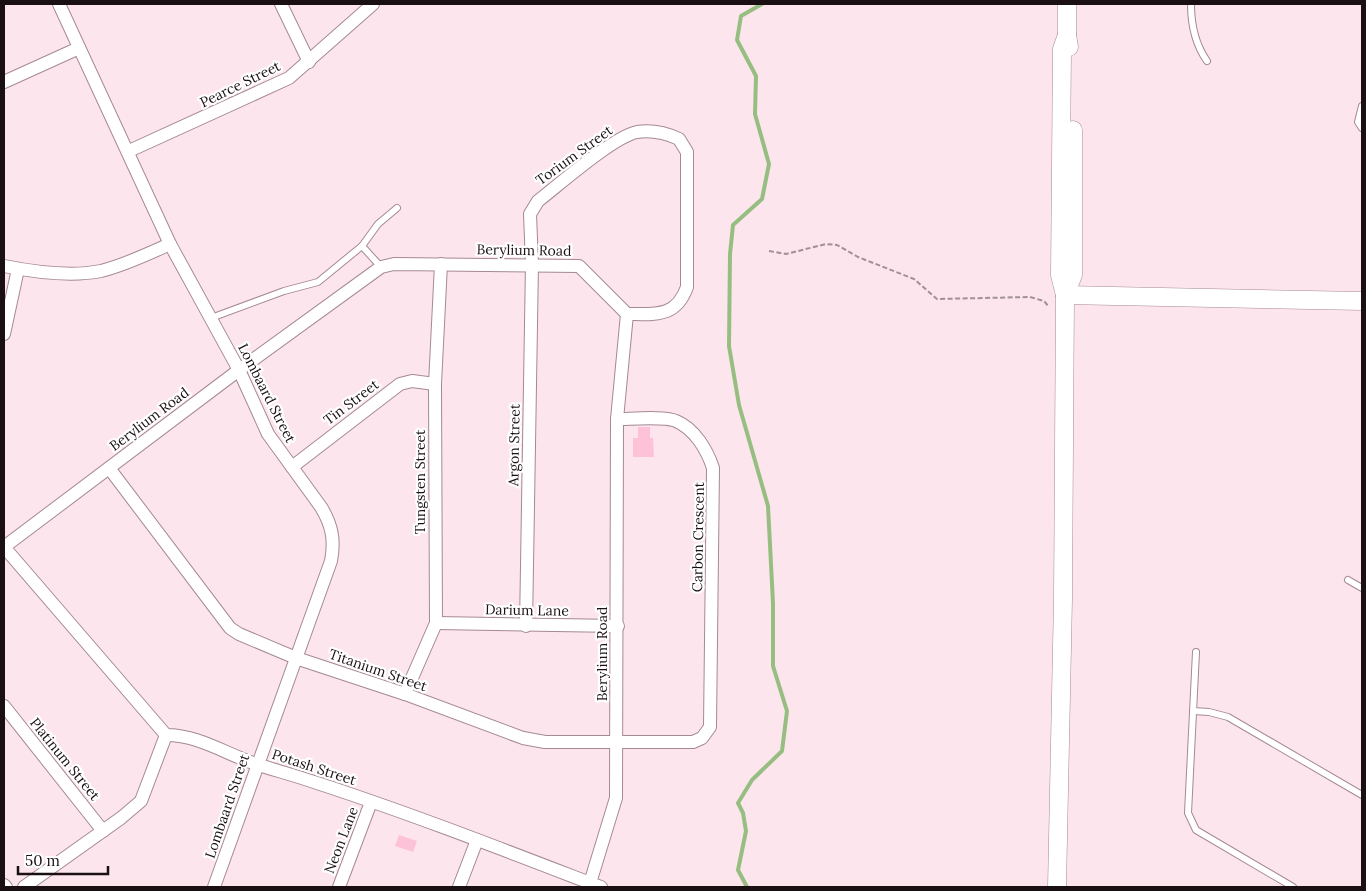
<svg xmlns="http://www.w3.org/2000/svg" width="1366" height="891" font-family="Lora,serif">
  <rect width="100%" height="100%" fill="#fde5ee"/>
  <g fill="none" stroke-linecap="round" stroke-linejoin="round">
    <!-- stream -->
    <polyline stroke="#97be81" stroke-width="4" points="747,887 738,870 746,831 743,813 738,803 752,780 782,751 787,711 773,666 773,603 768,506 739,405 729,346 730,254 733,225 762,199 769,164 755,114 756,76 737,40 741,16 762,4"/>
  </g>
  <!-- building -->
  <g fill="#fec2d8">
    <polygon points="638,427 650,427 650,438 653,438 654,457 633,457 633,438 638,438"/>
    <polygon points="399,835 417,841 413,852 395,846"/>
  </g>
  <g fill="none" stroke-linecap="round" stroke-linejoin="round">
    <!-- lane casing -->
    <g stroke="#a58993" stroke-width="8">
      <g id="lane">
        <path d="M1191 4C1191 25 1195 44 1207 61"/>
        <polyline points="1362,106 1358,122 1362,128"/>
        <polyline points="362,246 381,267"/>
        <polyline points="211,318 284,291 318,282 362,246 378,224 397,208"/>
        <polyline points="1348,580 1362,588"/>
        <polyline points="1196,652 1188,813 1196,830 1293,887"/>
        <polyline points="1193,711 1209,712 1228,717 1362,795"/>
      </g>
    </g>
    <!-- street casing -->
    <g stroke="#a58993" stroke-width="14">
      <g id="street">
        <path d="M59 4 170 244 239 370 268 434 321 507C332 525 335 540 331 561L214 887"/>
        <polyline points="281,4 309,62"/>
        <polyline points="4,82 79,48"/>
        <polyline points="129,151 289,78 373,4"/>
        <path d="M4 266C34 272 71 277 101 271 125 265 148 254 170 244"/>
        <polyline points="4,334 18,269"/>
        <polyline points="292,467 400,384 412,381 435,384"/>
        <path d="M109 468 230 628 239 634 296 658 405 694 523 738 545 742H693L702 738 710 727 713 468C707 450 695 429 676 421 666 416 630 419 617 419"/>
        <polyline points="436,623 618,626"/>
        <path d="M526 626 532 264 530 214 538 201C560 184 613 137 637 132 651 130 666 133 679 139L687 152V287C676 318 655 314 627 314"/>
        <polyline points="405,694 436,623 435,384 441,264"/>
        <polyline points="4,706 103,831"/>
        <polyline points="4,885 6,887"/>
        <polyline points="24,887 121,818 141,801 166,735"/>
        <polyline points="339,887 371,802"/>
        <polyline points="459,887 477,840"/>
        <path d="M588 887 590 883 616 798 617 419 627 314 579 266 394 264 381 267 239 370 4 547 166 735C200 735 227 755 259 765 278 771 297 776 317 783 409 813 499 848 590 883L601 887"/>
      </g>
    </g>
    <!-- secondary casing -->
    <g stroke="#a58993" stroke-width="19">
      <g id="secondary">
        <polyline points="1067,4 1067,35 1069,47"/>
        <polyline points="1065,295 1362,301"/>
        <polyline points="1065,295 1073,275 1073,130"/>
        <polyline points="1057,887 1063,599 1065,295 1060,275 1062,49 1067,35"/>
      </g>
    </g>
    <!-- path -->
    <polyline stroke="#a18f96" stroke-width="2" stroke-dasharray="5 2.5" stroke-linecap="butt" points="769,251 786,254 826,244 837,245 858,257 914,279 937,299 1030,297 1044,301 1049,307"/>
    <!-- lane -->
    <use href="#lane" stroke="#fff" stroke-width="6"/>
    <!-- street -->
    <use href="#street" stroke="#fff" stroke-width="12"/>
    <!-- secondary -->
    <use href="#secondary" stroke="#fff" stroke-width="18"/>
  </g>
  <g text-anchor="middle" stroke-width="4.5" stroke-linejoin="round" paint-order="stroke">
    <!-- street labels -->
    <g font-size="14" fill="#1a1014" stroke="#fff">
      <text transform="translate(240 84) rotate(-26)" y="5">Pearce Street</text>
      <text transform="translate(574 155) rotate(-36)" y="5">Torium Street</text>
      <text transform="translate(524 250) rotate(1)" y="5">Berylium Road</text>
      <text transform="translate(267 393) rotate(63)" y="5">Lombaard Street</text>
      <text transform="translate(351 402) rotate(-37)" y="5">Tin Street</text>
      <text transform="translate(149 419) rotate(-37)" y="5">Berylium Road</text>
      <text transform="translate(514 445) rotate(-89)" y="5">Argon Street</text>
      <text transform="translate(420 482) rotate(-90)" y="5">Tungsten Street</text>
      <text transform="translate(698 537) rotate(-89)" y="5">Carbon Crescent</text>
      <text transform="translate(527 610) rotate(1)" y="5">Darium Lane</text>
      <text transform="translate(602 654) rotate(-90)" y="5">Berylium Road</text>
      <text transform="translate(378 670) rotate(19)" y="5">Titanium Street</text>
      <text transform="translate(65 759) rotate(51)" y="5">Platinum Street</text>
      <text transform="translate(314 767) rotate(18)" y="5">Potash Street</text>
      <text transform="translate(227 806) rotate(-71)" y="5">Lombaard Street</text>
      <text transform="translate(341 840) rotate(-69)" y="5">Neon Lane</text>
    </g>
  </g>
  <!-- border -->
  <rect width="1366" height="891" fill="none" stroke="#1a1014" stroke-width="10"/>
  <!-- scale -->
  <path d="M18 866v8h90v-8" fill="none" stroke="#1a1014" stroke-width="2.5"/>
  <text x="25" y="866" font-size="15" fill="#1a1014" stroke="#ffffff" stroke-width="4" paint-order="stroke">50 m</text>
</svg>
